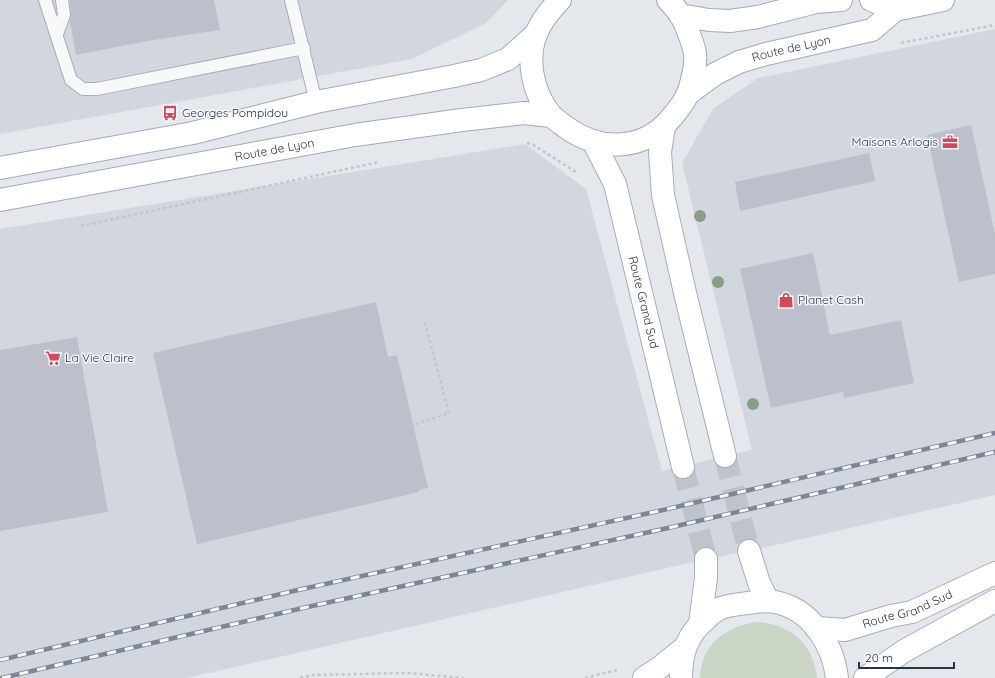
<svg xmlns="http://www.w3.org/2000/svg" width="995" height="678" font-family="Quicksand,sans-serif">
  <rect width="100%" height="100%" fill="#e4e7ec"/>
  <!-- built -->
  <g fill="#d2d6de">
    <polygon points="0,0 508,0 486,23 412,59 0,134"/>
    <polygon points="995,29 995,495 749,551 706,559 187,678 0,678 0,229 525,144 586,189 662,471 752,450 682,163 713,109 758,78"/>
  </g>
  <!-- green -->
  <path fill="#c9d6c5" d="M756 622C790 624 813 643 817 678H700C701 644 726 627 756 622Z"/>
  <!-- building -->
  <g fill="#bbc0ca">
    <polygon points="70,0 214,0 220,30 147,41 76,55 70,21 71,14"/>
    <polygon points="971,125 995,234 995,274 959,282 927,135"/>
    <polygon points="869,153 875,181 740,211 735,182"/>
    <polygon points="813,253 830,335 901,320 914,383 844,398 843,392 771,408 740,269"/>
    <polygon points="376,302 388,357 397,355 428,488 419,490 419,492 197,544 153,353"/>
    <polygon points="77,337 108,512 0,531 0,350"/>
  </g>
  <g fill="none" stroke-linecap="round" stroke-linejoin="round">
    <!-- secondary-tunnel -->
    <g stroke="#bfc3cb" stroke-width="22" stroke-dasharray="22 11" stroke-linecap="butt">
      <polyline points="725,456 749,551"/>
      <polyline points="683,467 706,559"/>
    </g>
    <!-- lane casing -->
    <g stroke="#a9aeb7" stroke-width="14">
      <g id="lane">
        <polyline points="45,0 71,80 83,89 97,89 304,48"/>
        <polyline points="291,0 316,102"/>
        <polyline points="57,34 64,15 62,0"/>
      </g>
    </g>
    <!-- secondary casing -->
    <g stroke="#a9aeb7" stroke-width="24">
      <g id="secondary">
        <polyline points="664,127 660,152 663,195 685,293 725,456"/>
        <path id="s1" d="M593 141 615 184 683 467"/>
        <polyline points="749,551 759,583 768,601"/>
        <polyline points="700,624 706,578 706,559"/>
        <path id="s2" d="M816 628 845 630 891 616 912 612 995 573"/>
        <polyline points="644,678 659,668 684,648"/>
        <path d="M681 678C681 654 687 634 706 619 710 615 715 610 721 608 729 605 739 604 748 603 757 602 767 600 775 602 811 609 833 644 837 678"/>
        <polyline points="865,678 904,651 995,601"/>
      </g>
    </g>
    <!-- primary casing -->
    <g stroke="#a3abb8" stroke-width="24">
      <g id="primary">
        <path d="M560 0C551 9 541 22 536 34 526 60 533 93 550 114 555 120 562 124 567 128 601 152 645 151 672 117 682 105 689 96 692 80 694 72 696 61 695 53 693 43 685 22 680 14 676 9 672 4 668 0"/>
        <polyline points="871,0 895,10"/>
        <polyline points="680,15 709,20 730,21 758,17 816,2 841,0"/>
        <path id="s3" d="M689 93 715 74 739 62 766 54 872 30 895 10 943 0"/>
        <polyline points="0,168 193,133 316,102 454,76 481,70 508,59 536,34"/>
        <path id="s4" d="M0 200 355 135 462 120 524 113 551 116"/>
      </g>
    </g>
    <!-- path -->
    <g stroke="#c2c5cb" stroke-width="2.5" stroke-dasharray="3 3" stroke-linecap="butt">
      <polyline points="901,43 995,25"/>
      <polyline points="527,143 532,144 576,172"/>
      <polyline points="81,226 379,162"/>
      <polyline points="404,428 449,413 425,323"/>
      <polyline points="300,678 312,675 407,673 464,678"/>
      <polyline points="585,678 617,670"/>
    </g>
    <!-- lane -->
    <use href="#lane" stroke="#f7f8fa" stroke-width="12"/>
    <!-- secondary -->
    <use href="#secondary" stroke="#fff" stroke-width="22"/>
    <!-- primary -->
    <use href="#primary" stroke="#fff" stroke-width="22"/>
    <!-- rail casing -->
    <g stroke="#7d8696" stroke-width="4.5">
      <g id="rail">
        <polyline points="0,660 298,590 663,510 995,433"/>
        <polyline points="2,678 303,608 668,528 995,452"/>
      </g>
    </g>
    <!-- rail -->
    <use href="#rail" stroke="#f4f6f9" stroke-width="3" stroke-dasharray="9" stroke-linecap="butt"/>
  </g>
  <!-- trees -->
  <g fill="#899d89">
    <circle cx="700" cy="216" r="6"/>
    <circle cx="718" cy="282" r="6"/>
    <circle cx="753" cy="404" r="6"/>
  </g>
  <!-- icons -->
  <defs>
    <g id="bus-bare" transform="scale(1.2)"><path d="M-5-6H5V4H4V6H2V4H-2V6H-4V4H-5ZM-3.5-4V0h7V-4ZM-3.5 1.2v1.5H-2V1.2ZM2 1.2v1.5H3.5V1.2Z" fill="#d1495b" stroke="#f4f6f9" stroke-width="2.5" paint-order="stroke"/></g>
    <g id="office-bare" transform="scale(1.2)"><path d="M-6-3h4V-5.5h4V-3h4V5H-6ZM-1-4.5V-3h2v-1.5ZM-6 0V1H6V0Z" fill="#d1495b" stroke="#f4f6f9" stroke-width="2.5" paint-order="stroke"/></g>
    <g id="shop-bare" transform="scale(1.2)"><path d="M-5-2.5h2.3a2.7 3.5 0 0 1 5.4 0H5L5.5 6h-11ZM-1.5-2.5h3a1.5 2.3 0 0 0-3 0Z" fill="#d1495b" stroke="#f4f6f9" stroke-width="2.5" paint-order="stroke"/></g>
    <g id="supermarket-bare" transform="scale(1.2)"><path d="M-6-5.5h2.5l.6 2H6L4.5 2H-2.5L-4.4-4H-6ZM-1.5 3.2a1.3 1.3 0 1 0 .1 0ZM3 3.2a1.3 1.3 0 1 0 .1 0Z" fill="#d1495b" stroke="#f4f6f9" stroke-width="2.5" paint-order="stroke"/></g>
  </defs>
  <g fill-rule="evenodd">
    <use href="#bus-bare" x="170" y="113"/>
    <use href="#office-bare" x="950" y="142"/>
    <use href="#shop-bare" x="786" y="300"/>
    <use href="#supermarket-bare" x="53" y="358"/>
  </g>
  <g text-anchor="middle" stroke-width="3" stroke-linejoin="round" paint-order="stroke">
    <!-- street labels -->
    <g font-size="12" fill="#2b3445" stroke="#f4f6f9">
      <text dy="4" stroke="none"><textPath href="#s3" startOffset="113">Route de Lyon</textPath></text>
      <text dy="4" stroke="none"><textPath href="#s4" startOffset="279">Route de Lyon</textPath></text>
      <text dy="4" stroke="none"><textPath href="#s1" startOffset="170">Route Grand Sud</textPath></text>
      <text dy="4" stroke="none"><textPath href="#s2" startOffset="95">Route Grand Sud</textPath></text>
    </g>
    <!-- poi labels -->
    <g font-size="12" fill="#2b3445" stroke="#f4f6f9" text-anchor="start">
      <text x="182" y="117">Georges Pompidou</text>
      <text x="938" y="146" text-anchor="end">Maisons Arlogis</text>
      <text x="798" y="304">Planet Cash</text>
      <text x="65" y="362">La Vie Claire</text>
    </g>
  </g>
  <!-- scale -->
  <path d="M859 662v6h95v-6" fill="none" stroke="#2b3445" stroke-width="2"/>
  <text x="865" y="662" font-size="12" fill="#2b3445" stroke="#f4f6f9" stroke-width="3" paint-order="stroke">20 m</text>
</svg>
